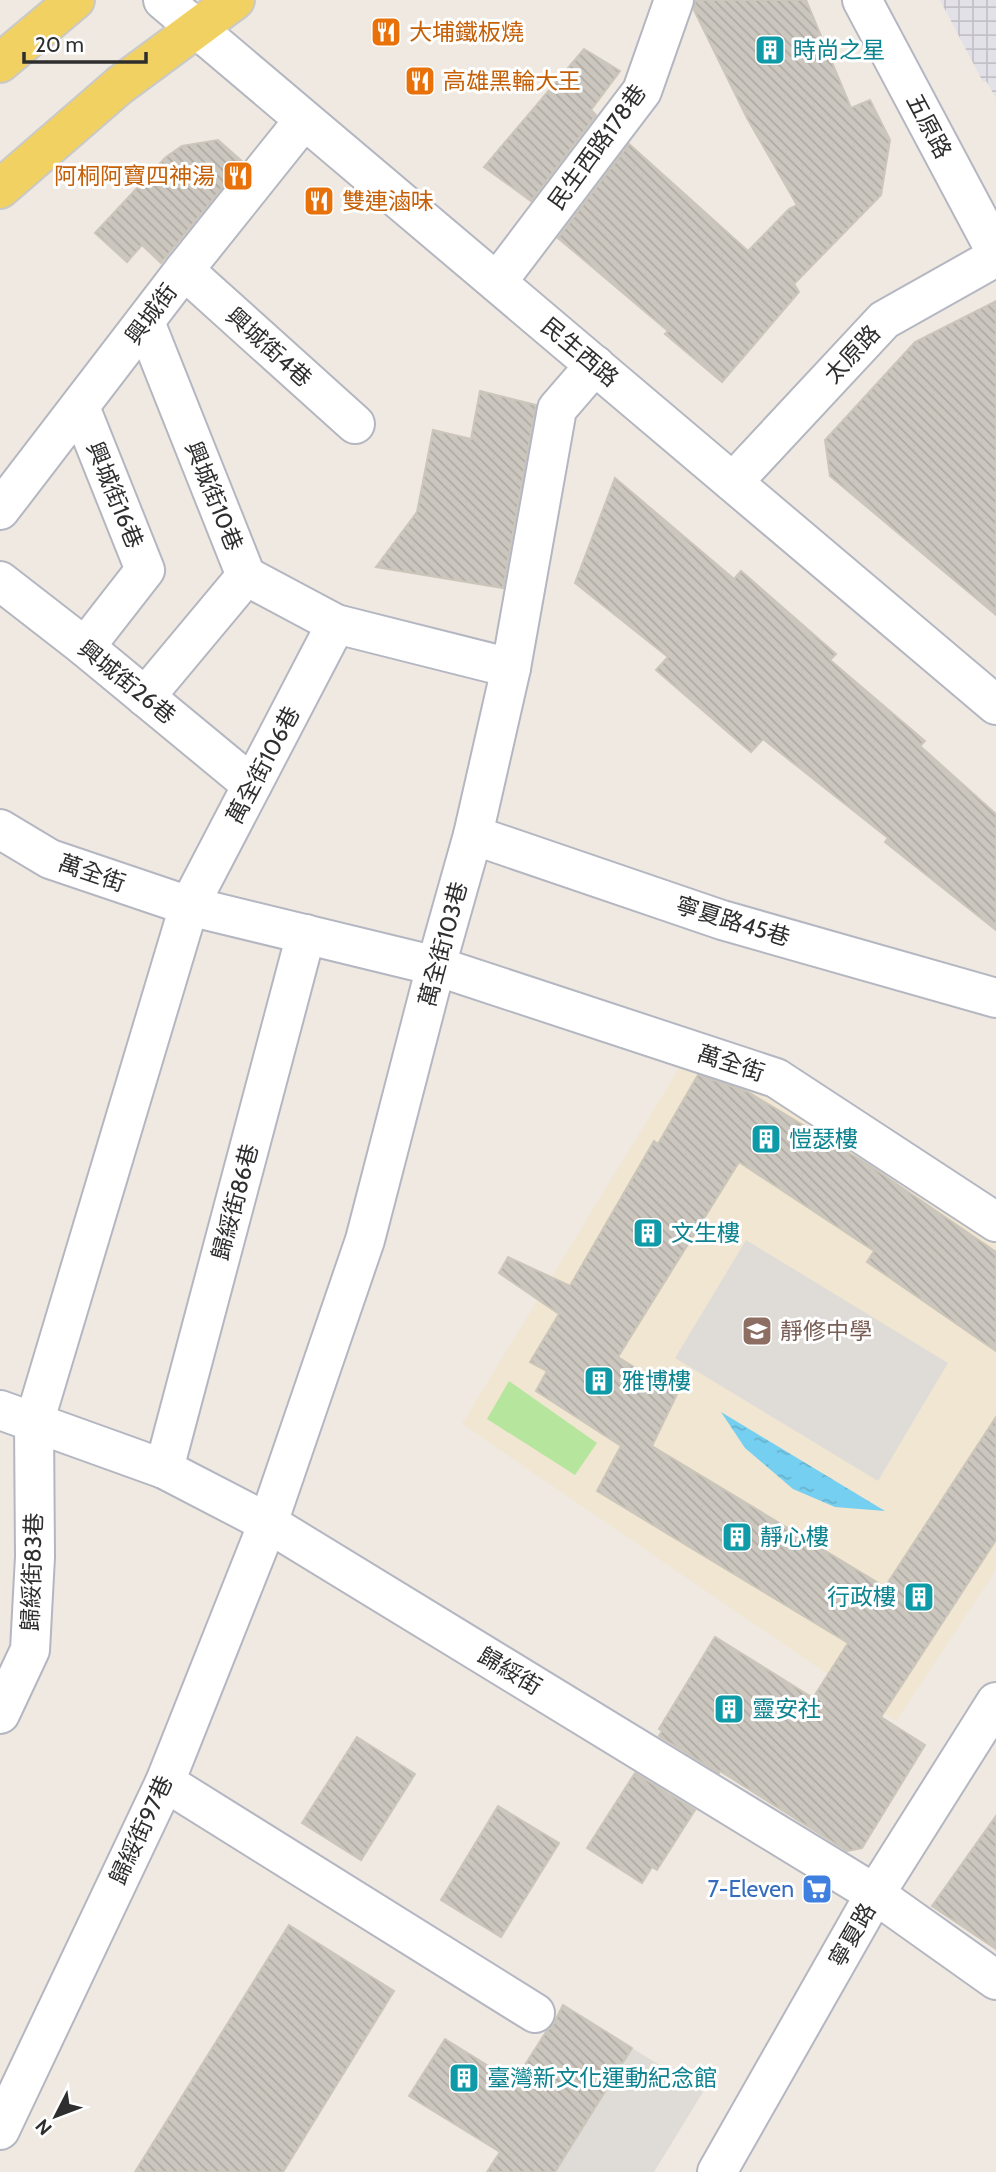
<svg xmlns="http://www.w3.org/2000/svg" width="996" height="2172" font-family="Cabin,'Noto Sans TC',sans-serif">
  <defs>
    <pattern id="industrial-grid" width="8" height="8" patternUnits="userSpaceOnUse" patternTransform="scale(1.75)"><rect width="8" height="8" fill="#e3e1e8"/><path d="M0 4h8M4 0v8" fill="none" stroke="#c3c1c7"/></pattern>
    <pattern id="water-ripples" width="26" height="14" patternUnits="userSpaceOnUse" patternTransform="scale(1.75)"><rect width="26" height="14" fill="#75cff0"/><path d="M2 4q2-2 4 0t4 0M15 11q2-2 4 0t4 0" fill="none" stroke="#66b2ce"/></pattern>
    <pattern id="building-back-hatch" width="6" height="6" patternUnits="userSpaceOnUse" patternTransform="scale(1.75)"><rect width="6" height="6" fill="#cbc7bf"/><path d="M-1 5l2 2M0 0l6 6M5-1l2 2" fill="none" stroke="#afaba4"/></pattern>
  </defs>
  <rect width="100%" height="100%" fill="#efe9e1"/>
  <!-- industrial -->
  <polygon fill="url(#industrial-grid)" points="940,0 996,0 996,98 986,81 983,82"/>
  <!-- education -->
  <polygon fill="#f0e6d1" points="686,1057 775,1082 996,1238 996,1570 896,1721 462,1424"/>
  <!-- green -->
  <polygon fill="#b6e59e" points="509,1381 597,1443 575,1475 487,1419"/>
  <!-- plaza -->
  <g fill="#dfdcd8">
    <polygon points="746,1240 948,1363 878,1481 675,1358"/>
    <polygon points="632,2048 703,2092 654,2172 555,2172"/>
  </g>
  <!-- water -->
  <polygon fill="url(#water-ripples)" points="721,1412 885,1511 835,1507 793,1489 745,1448"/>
  <!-- building -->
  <g fill="url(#building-back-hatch)" stroke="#cbc5ba" stroke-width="2">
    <polygon points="695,0 806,0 851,108 870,100 890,140 881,195 794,284 799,292 722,382 665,334 668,331 558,238 629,144 748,251 789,209 797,205 747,118 694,10"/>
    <polygon points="584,49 620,71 591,110 596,115 531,201 484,167"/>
    <polygon points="218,140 243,162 161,263 142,245 127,262 95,233 166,157 182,146"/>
    <polygon points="996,301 996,615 830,476 825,440 915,342"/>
    <polygon points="480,391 536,405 503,588 376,567 417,512 433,430 471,439"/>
    <polygon points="615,478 734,579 741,571 836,654 830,660 925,741 920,746 996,814 996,930 885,842 888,838 763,739 751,752 656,670 668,657 575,583"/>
    <polygon points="698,1075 748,1092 869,1165 996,1252 996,1351 867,1262 874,1251 739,1162 618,1357 677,1394 652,1446 885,1587 996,1417 996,1540 881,1717 925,1745 862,1848 847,1851 720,1771 719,1773 659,1736 662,1731 659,1729 715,1637 813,1698 848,1643 597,1491 621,1446 536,1391 547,1371 530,1362 559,1314 499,1273 508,1257 570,1286 654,1141 658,1144"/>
    <polygon points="357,1737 415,1774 361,1860 302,1823"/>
    <polygon points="635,1773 695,1810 657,1870 652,1867 642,1883 587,1848"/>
    <polygon points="498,1806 559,1843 501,1937 441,1900"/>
    <polygon points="996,1816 996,1949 932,1906"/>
    <polygon points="289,1925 394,1991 283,2172 135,2172"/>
    <polygon points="563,2005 632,2048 555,2172 487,2172 500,2152 409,2096 445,2039 514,2082 546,2032 553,2025"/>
  </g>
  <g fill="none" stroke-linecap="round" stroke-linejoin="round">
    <!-- minor casing -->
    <g stroke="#b4b7c1" stroke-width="42">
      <g id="minor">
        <polyline points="163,0 996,705"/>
        <polyline points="862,0 996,252"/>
        <polyline points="184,270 355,424"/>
        <polyline points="497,282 642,91 674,0"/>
        <polyline points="145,322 246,576 336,624 511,668"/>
        <polyline points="80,407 145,570 85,647"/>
        <polyline points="733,482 884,320 996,257"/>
        <polyline points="0,510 184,270 304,120"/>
        <polyline points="0,581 85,647 252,785"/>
        <polyline points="145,697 246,576"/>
        <polyline points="0,829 50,859 189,906 436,966 776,1078 996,1222"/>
        <polyline points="473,835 722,920 996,998"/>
        <polyline points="0,1410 164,1469 268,1523 875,1894 996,1980"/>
        <polyline points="164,1469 306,934"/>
        <polyline points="0,1714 30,1650 35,1557 34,1423 189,906 336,624"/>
        <polyline points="165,1782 535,2013"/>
        <polyline points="0,2130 165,1782 268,1523 365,1240 436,966 473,835 511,668 557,409 595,365"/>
        <polyline points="717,2172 875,1894 996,1702"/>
      </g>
    </g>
    <!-- major casing -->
    <g stroke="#c9c9c9" stroke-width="42">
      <g id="major">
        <polyline points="0,63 75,0"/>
        <polyline points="0,189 120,85 235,0"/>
      </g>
    </g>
    <!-- minor -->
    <use href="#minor" stroke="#fff" stroke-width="38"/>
    <!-- major -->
    <use href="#major" stroke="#f2d163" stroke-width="38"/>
  </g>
  <!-- icons -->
  <defs>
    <g id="restaurant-square" transform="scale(1.575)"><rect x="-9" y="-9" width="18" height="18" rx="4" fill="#e8710a" stroke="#fff"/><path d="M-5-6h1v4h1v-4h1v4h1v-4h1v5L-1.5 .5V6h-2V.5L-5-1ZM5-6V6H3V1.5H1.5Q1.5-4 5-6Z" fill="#fff"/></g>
    <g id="building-square" transform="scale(1.575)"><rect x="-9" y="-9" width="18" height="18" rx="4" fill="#0f9aa8" stroke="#fff"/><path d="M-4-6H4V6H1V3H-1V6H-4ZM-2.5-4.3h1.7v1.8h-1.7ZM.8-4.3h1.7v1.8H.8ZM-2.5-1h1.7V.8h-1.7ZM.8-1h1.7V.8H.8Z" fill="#fff"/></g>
    <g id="school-square" transform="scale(1.575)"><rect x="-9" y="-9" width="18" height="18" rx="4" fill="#8d6e63" stroke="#fff"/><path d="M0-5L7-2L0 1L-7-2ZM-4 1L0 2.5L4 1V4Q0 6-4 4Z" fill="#fff"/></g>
    <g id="supermarket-square" transform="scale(1.575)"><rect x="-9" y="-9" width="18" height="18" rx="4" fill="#3f7fe0" stroke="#fff"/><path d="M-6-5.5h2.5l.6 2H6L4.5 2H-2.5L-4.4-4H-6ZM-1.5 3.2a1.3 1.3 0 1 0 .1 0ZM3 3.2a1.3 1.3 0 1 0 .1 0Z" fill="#fff"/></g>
  </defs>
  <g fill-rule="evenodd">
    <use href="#restaurant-square" x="386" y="32"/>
    <use href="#building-square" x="770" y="50"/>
    <use href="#restaurant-square" x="420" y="81"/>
    <use href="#restaurant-square" x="238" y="176"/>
    <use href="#restaurant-square" x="319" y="201"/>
    <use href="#building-square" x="766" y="1139"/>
    <use href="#building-square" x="648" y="1233"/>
    <use href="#school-square" x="757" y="1331"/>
    <use href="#building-square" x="599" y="1381"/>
    <use href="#building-square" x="737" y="1537"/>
    <use href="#building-square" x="919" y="1597"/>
    <use href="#building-square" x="729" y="1709"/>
    <use href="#supermarket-square" x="817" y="1889"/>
    <use href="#building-square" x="464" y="2078"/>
  </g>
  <g text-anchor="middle" stroke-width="6" stroke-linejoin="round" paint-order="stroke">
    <!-- food labels -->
    <g font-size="23" fill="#c56008" stroke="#fff" text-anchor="start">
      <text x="409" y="40">大埔鐵板燒</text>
      <text x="443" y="89">高雄黑輪大王</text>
      <text x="215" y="184" text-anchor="end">阿桐阿寶四神湯</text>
      <text x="342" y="209">雙連滷味</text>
    </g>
    <!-- culture labels -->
    <g font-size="23" fill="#0d838f" stroke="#fff" text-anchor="start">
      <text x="793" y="58">時尚之星</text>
      <text x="789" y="1147">愷瑟樓</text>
      <text x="671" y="1241">文生樓</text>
      <text x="622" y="1389">雅博樓</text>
      <text x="760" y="1545">靜心樓</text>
      <text x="896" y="1605" text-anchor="end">行政樓</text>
      <text x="752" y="1717">靈安社</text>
      <text x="487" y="2086">臺灣新文化運動紀念館</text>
    </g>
    <!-- street labels -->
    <g font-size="23" fill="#2e2e2e" stroke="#fff">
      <text transform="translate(929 126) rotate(62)" y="8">五原路</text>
      <text transform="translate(597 147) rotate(-54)" y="8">民生西路178巷</text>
      <text transform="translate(151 314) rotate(-53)" y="8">興城街</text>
      <text transform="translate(269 347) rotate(42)" y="8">興城街4巷</text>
      <text transform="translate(580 352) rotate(40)" y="8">民生西路</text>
      <text transform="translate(852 354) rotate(-47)" y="8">太原路</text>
      <text transform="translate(115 495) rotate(68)" y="8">興城街16巷</text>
      <text transform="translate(214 496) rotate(68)" y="8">興城街10巷</text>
      <text transform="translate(127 682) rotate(39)" y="8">興城街26巷</text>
      <text transform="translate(263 765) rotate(-62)" y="8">萬全街106巷</text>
      <text transform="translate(92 873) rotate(19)" y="8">萬全街</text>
      <text transform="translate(733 921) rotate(17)" y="8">寧夏路45巷</text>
      <text transform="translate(443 944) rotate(-75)" y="8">萬全街103巷</text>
      <text transform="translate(731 1063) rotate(18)" y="8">萬全街</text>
      <text transform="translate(235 1202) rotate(-75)" y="8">歸綏街86巷</text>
      <text transform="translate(32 1572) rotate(-88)" y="8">歸綏街83巷</text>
      <text transform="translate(510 1671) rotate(31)" y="8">歸綏街</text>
      <text transform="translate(141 1830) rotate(-65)" y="8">歸綏街97巷</text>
      <text transform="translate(852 1935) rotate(-60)" y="8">寧夏路</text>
    </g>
    <!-- education labels -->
    <g font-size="23" fill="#785e54" stroke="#fff" text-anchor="start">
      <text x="780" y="1339">靜修中學</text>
    </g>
    <!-- shop labels -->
    <g font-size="23" fill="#366cbe" stroke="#fff" text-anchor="end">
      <text x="794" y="1897">7-Eleven</text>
    </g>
  </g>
  <!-- north arrow -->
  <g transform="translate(56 2116) rotate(228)" stroke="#ffffff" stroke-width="5" paint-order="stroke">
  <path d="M0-5L12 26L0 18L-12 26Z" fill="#2e2e2e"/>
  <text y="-10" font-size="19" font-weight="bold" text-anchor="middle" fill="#2e2e2e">N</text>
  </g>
  <!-- scale -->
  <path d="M24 52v10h122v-10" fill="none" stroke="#2e2e2e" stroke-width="3.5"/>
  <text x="35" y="52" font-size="21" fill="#2e2e2e" stroke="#ffffff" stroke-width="5" paint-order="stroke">20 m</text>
</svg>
